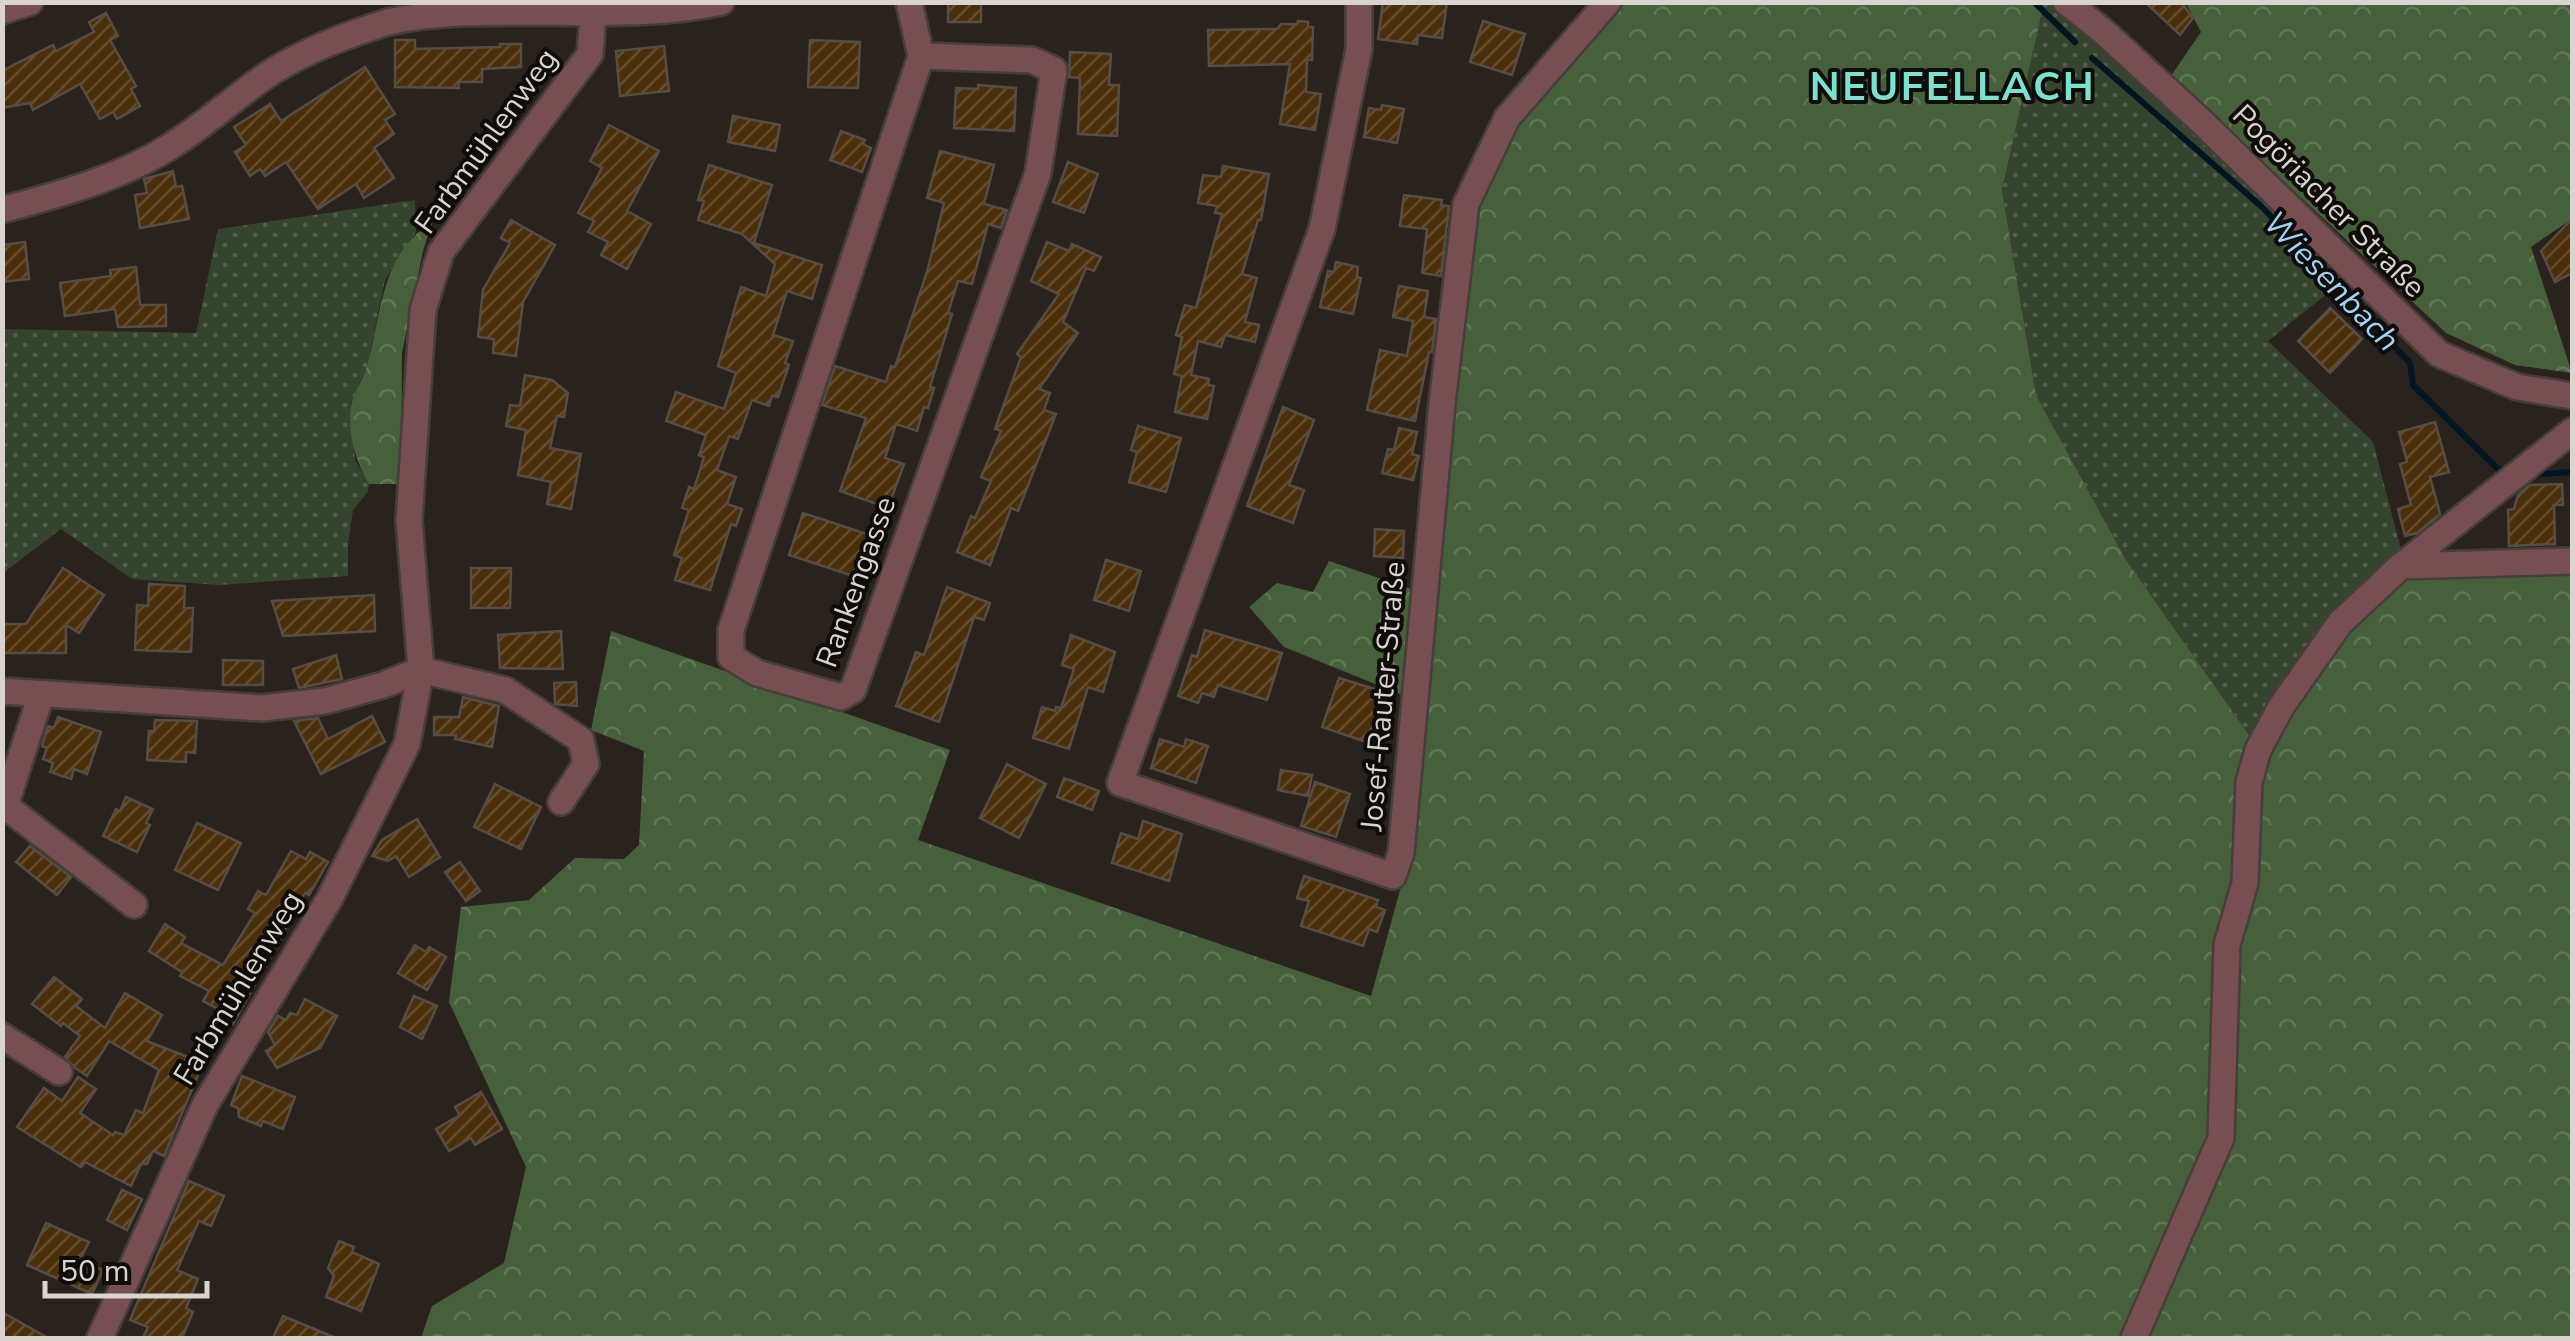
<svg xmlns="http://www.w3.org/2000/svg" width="2575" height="1341" font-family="'Nunito Sans',sans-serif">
  <defs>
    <pattern id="grass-dots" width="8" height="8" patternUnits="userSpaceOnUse" patternTransform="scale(2.5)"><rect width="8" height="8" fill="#35452d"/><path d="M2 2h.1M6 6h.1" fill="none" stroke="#525f4a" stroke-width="1.8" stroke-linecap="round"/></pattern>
    <pattern id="forest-crowns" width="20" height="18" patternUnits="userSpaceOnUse" patternTransform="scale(2.5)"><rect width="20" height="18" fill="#47603c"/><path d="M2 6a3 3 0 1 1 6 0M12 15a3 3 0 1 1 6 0" fill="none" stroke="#617657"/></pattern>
    <pattern id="building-hatch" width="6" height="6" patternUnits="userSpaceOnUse" patternTransform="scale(2.5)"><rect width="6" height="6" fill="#4b2f0a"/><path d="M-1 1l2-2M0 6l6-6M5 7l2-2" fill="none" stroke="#644c2d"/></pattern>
  </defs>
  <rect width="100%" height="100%" fill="#2a221c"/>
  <!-- grass -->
  <g fill="url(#grass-dots)">
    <polygon points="2044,3 2054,3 2106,44 2343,281 2268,341 2373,442 2405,565 2258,747 2126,560 2036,395 2002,190"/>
    <polygon points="415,200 416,232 385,280 367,368 351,403 355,460 369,484 368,492 353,510 348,544 348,576 219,585 132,579 61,529 3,573 3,329 196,333 218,229"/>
  </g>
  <!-- forest -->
  <g fill="url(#forest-crowns)">
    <polygon points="1625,3 2044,3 2002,190 2036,395 2126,560 2257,746 2319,628 2405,565 2572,565 2572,1338 421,1338 432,1306 504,1263 526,1167 449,1002 461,907 529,900 575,858 624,859 639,845 644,751 591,730 611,631 950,750 918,840 1371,996 1411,850 1422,703 1284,647 1249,607 1277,583 1313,592 1329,561 1431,596 1470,205 1524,117"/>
    <polygon points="2186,3 2572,3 2572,219 2531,247 2572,373 2515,365 2446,333 2171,76 2201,32"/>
    <path d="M432 223 423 251 402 353 401 484H369C355 461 346 429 352 402 355 390 364 379 367 366 382 315 380 253 432 223Z"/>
  </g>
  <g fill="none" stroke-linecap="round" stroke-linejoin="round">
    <!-- stream -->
    <g stroke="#021522" stroke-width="6">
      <polyline points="2034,2 2075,42"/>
      <polyline points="2092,58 2262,207 2410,363 2413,385 2498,469 2508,471"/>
      <polyline points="2530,475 2572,472"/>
    </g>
  </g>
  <!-- building -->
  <g fill="url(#building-hatch)" stroke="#564e46" stroke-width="2.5">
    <rect x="948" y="2" width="33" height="20"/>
    <polygon points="1383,2 1447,2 1442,38 1418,35 1417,44 1378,39"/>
    <polygon points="2145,2 2181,2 2193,18 2180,35"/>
    <polygon points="106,13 118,36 110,40 136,86 131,89 140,106 117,119 113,112 100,119 80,84 33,110 30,103 2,108 2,71 53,45 56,51 94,32 89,22"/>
    <polygon points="1298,21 1308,22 1308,27 1313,27 1312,60 1307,60 1306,92 1321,94 1315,130 1280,124 1290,64 1209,66 1208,30 1277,29 1281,24 1297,24"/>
    <polygon points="1483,21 1525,34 1512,75 1470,62"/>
    <polygon points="395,40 415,40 415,49 500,47 500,44 521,44 521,67 482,69 482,82 458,82 459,88 395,87"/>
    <polygon points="810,40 860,42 858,88 808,87"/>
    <polygon points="664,46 669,91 620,96 616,51"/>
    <polygon points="1070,52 1111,54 1109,85 1119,85 1117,136 1078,134 1080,78 1069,77"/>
    <polygon points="365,67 395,114 385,120 394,134 374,148 394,178 364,198 356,184 318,209 286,162 265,176 260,169 250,176 235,152 246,145 234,127 270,104 281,121"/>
    <polygon points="978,85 1016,88 1014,131 954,128 956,88 978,89"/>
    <polygon points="1382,105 1404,109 1397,143 1364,137 1369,108 1381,110"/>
    <polygon points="733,116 780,125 775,151 728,142"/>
    <polygon points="609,125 659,151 627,211 651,224 627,269 601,255 608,242 588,232 594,221 578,213 602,168 590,161"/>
    <polygon points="841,131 865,140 863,144 871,148 862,172 830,160"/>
    <polygon points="940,151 994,165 984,204 1007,210 1001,228 988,224 972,284 958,281 948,313 952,314 930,387 934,388 928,408 924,407 917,431 896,424 885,458 904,464 888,508 840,491 866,418 822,405 835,366 886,382 891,366 895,367 927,272 944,203 927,198"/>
    <polygon points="1068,162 1098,174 1084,213 1053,202"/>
    <polygon points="709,165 772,185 754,243 822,265 812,299 787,291 773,335 793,341 785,363 789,365 778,397 772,396 769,406 752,400 738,439 729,436 717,470 736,477 727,504 742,509 736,526 731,524 710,590 675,580 682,558 674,555 689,510 682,508 689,487 694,489 704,457 699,455 706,435 666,421 676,392 724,409 736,373 718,366 741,287 766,296 775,264 742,234 698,220 704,201 698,200"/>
    <polygon points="1223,166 1269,174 1261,220 1258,220 1242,274 1257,278 1245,322 1259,325 1255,342 1225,335 1221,347 1198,341 1191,375 1209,379 1208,385 1214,386 1207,419 1175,412 1182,376 1174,374 1182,337 1176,335 1185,305 1196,308 1222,214 1215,213 1217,206 1198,203 1203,175 1221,177"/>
    <polygon points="173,171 176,187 182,186 189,219 140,228 135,195 147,193 144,179"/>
    <polygon points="1404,195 1442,200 1441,205 1449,206 1441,276 1422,273 1427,229 1400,226"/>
    <polygon points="2572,219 2572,273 2555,282 2541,251"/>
    <polygon points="511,220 555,245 523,302 516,356 493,353 494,339 478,337 483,290 510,243 501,238"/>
    <polygon points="25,242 29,279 2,282 2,245"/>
    <polygon points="1047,242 1069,251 1072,244 1101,257 1094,271 1086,268 1063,322 1078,333 1039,389 1050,393 1044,410 1056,414 1018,511 1011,508 990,565 957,552 971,516 975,518 991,481 981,477 1001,431 995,429 1021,357 1017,354 1059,294 1031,281"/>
    <polygon points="1336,262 1358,267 1357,277 1361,278 1353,314 1320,307 1328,271 1334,272"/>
    <polygon points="136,267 140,305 166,305 166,326 118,327 115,309 65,316 60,283 111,276 110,270"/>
    <polygon points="1399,286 1428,291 1424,317 1436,319 1432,352 1429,352 1415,421 1367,410 1380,350 1407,356 1413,321 1393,317"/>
    <polygon points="2330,308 2362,339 2330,373 2298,341"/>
    <polygon points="525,375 552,380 568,393 564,417 557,416 550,448 581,454 571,509 547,504 551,482 518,475 526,430 506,426 510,405 520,406"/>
    <polygon points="1283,407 1314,420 1289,485 1304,490 1293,523 1247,506"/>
    <polygon points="2435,422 2449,472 2430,477 2440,514 2417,533 2405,536 2398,509 2411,505 2400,464 2407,462 2399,432"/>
    <polygon points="1138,426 1181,438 1166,492 1129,482 1137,452 1131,450"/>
    <polygon points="1399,428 1417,432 1412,454 1419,456 1413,480 1382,473 1388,449 1394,450"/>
    <polygon points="2562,484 2563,505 2554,505 2555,544 2509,546 2508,510 2514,509 2518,495 2530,485"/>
    <polygon points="803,513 870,535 856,577 789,555"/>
    <polygon points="1375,529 1404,531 1403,558 1374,556"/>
    <polygon points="1106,560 1141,571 1129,611 1094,600"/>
    <polygon points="63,568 104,595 79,633 66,625 66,653 2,653 2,624 26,624"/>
    <polygon points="471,568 511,568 510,608 471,608"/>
    <polygon points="149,584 185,586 184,608 193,608 191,652 135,650 137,605 148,606"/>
    <polygon points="947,587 990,603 984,620 974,617 939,722 896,706 916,652 924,655"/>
    <polygon points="374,595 375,631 283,636 272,601"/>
    <polygon points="1205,630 1282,653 1267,700 1218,685 1214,697 1202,693 1198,703 1178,696 1192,655 1197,657"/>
    <polygon points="561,631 563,669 500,668 498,635"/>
    <polygon points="1071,635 1115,652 1103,692 1088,687 1069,749 1033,738 1042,707 1055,711 1056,707 1061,708 1074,669 1062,665"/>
    <polygon points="336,655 342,679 299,688 293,669"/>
    <polygon points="223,660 263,661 263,685 223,685"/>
    <polygon points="1339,678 1375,689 1372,698 1386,703 1372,744 1322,727"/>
    <polygon points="576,682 577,706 555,704 554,683"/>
    <polygon points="463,697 499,706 492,747 455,739 456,735 434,735 434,717 459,717"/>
    <polygon points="372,716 385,742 321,774 294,721 318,718 328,739"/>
    <polygon points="58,717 101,732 87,774 74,769 71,779 50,772 53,763 43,759 47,748 42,746 48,726 54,728"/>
    <polygon points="155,720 197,721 195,753 186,752 186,762 147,760 149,731 154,731"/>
    <polygon points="1160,739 1184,747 1186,739 1208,746 1196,783 1151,768"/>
    <polygon points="1007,764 1046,784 1019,838 980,818"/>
    <polygon points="1281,770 1312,775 1308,796 1278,790"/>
    <polygon points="1064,778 1099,791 1092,810 1057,797"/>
    <polygon points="1315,782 1350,794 1336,837 1301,826"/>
    <polygon points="495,784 541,807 521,849 474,827"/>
    <polygon points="126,797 153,809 146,823 150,825 137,852 103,836 116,809 120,811"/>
    <polygon points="417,819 440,857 409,877 396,856 388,861 372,856 382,840"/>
    <polygon points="1143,821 1182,834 1169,881 1112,863 1121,833 1138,839"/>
    <polygon points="197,823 241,843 218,890 175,870"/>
    <polygon points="30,846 71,877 57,895 16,862"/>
    <polygon points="291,851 306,859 310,852 328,862 309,895 305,893 270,957 266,955 249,984 254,986 233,1024 215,1014 218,1009 203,1001 209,991 180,976 182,972 149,951 165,924 185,937 181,943 223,965 255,913 248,909 258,891 266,895"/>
    <polygon points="460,862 480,891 466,901 445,872"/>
    <polygon points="1304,876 1378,900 1376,907 1385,910 1377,932 1369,929 1363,946 1301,926 1309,901 1297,898"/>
    <polygon points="415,945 426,952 429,947 446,957 427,990 398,973"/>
    <polygon points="54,977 82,999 76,1006 105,1028 125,993 162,1015 147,1041 203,1063 164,1156 153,1151 147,1164 141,1164 131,1186 85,1162 81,1167 17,1127 44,1088 62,1101 78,1077 96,1089 80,1113 113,1135 115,1132 124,1135 136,1110 143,1113 159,1070 109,1041 87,1076 74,1067 65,1057 80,1036 63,1023 61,1026 32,1004"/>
    <polygon points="414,996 437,1006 422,1039 400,1027"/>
    <polygon points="305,999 337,1016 320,1048 277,1068 266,1051 275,1045 268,1032 278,1016 286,1020 290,1013 297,1015"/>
    <polygon points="242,1076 295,1097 283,1129 263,1121 261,1126 239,1117 238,1108 231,1105"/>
    <polygon points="481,1092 502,1129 475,1145 471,1138 449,1151 436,1129 460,1115 455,1107"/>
    <polygon points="189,1181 224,1196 211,1226 199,1221 177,1270 198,1279 186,1308 193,1312 182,1338 143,1338 148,1327 130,1320"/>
    <polygon points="122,1190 142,1199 127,1230 107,1220"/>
    <polygon points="46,1223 89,1242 80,1260 103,1270 92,1294 27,1265"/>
    <polygon points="339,1241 354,1247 352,1252 379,1264 361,1311 326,1297 334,1276 328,1268"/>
    <polygon points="2,1312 48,1338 2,1338"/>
    <polygon points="283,1316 336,1338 273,1338"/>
  </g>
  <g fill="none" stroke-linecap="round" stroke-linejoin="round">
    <!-- minor casing -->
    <g stroke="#463e39" stroke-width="30">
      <g id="minor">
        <polyline points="909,2 921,56 731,630 731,657 757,673 841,697 853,690 1038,173 1054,70 1032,60 921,56"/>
        <polyline points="1359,2 1359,49 1322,229 1120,783 1393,876 1401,853 1442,404 1466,204 1507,118 1608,2"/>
        <polyline points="2066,2 2103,31 2202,122 2439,354 2517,387 2572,396"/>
        <polyline points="2,11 30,2"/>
        <path d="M2 210C57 195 117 179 166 149 203 127 234 97 270 73 306 50 347 35 388 22 488 0 617 25 721 2"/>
        <polyline points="2401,566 2572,561"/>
        <polyline points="2,691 262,708 325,701 383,685 421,670 505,690 581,740 586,764 561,802"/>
        <polyline points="41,695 7,800 9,809 134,905"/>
        <polyline points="2,1036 59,1072"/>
        <polyline points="100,1338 205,1105 330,898 407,744 421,670 409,520 423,310 441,252 590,54 594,2"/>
        <polyline points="2134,1338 2221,1138 2227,945 2245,883 2249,782 2258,750 2281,707 2340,623 2401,566 2572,431"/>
      </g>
    </g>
    <!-- minor -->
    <use href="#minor" stroke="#774e51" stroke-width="25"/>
  </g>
  <g text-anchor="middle" stroke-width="8" stroke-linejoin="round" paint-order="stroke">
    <!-- street labels -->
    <g font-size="30" fill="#d9d4cf" stroke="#100c0a">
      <text transform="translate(486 141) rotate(-54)" y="10">Farbmühlenweg</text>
      <text transform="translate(2329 201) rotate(45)" y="10">Pogöriacher Straße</text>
      <text transform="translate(856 582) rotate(-70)" y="10">Rankengasse</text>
      <text transform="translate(1383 696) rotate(-85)" y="10">Josef-Rauter-Straße</text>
      <text transform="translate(238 988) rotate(-59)" y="10">Farbmühlenweg</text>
    </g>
    <!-- water labels -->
    <g font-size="32" font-style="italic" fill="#9ed3f8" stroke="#100c0a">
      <text transform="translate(2332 281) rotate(46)" y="11">Wiesenbach</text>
    </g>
    <!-- district labels -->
    <g font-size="40" font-weight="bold" letter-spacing="2.5" fill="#7ce2d0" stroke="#100c0a">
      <text x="1953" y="100">NEUFELLACH</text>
    </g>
  </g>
  <!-- border -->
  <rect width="2575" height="1341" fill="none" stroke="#d9d4cf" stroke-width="10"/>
  <!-- scale -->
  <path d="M45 1281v15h162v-15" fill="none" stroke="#d9d4cf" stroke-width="5"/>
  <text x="60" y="1281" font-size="30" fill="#d9d4cf" stroke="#100c0a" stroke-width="8" paint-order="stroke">50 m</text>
</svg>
